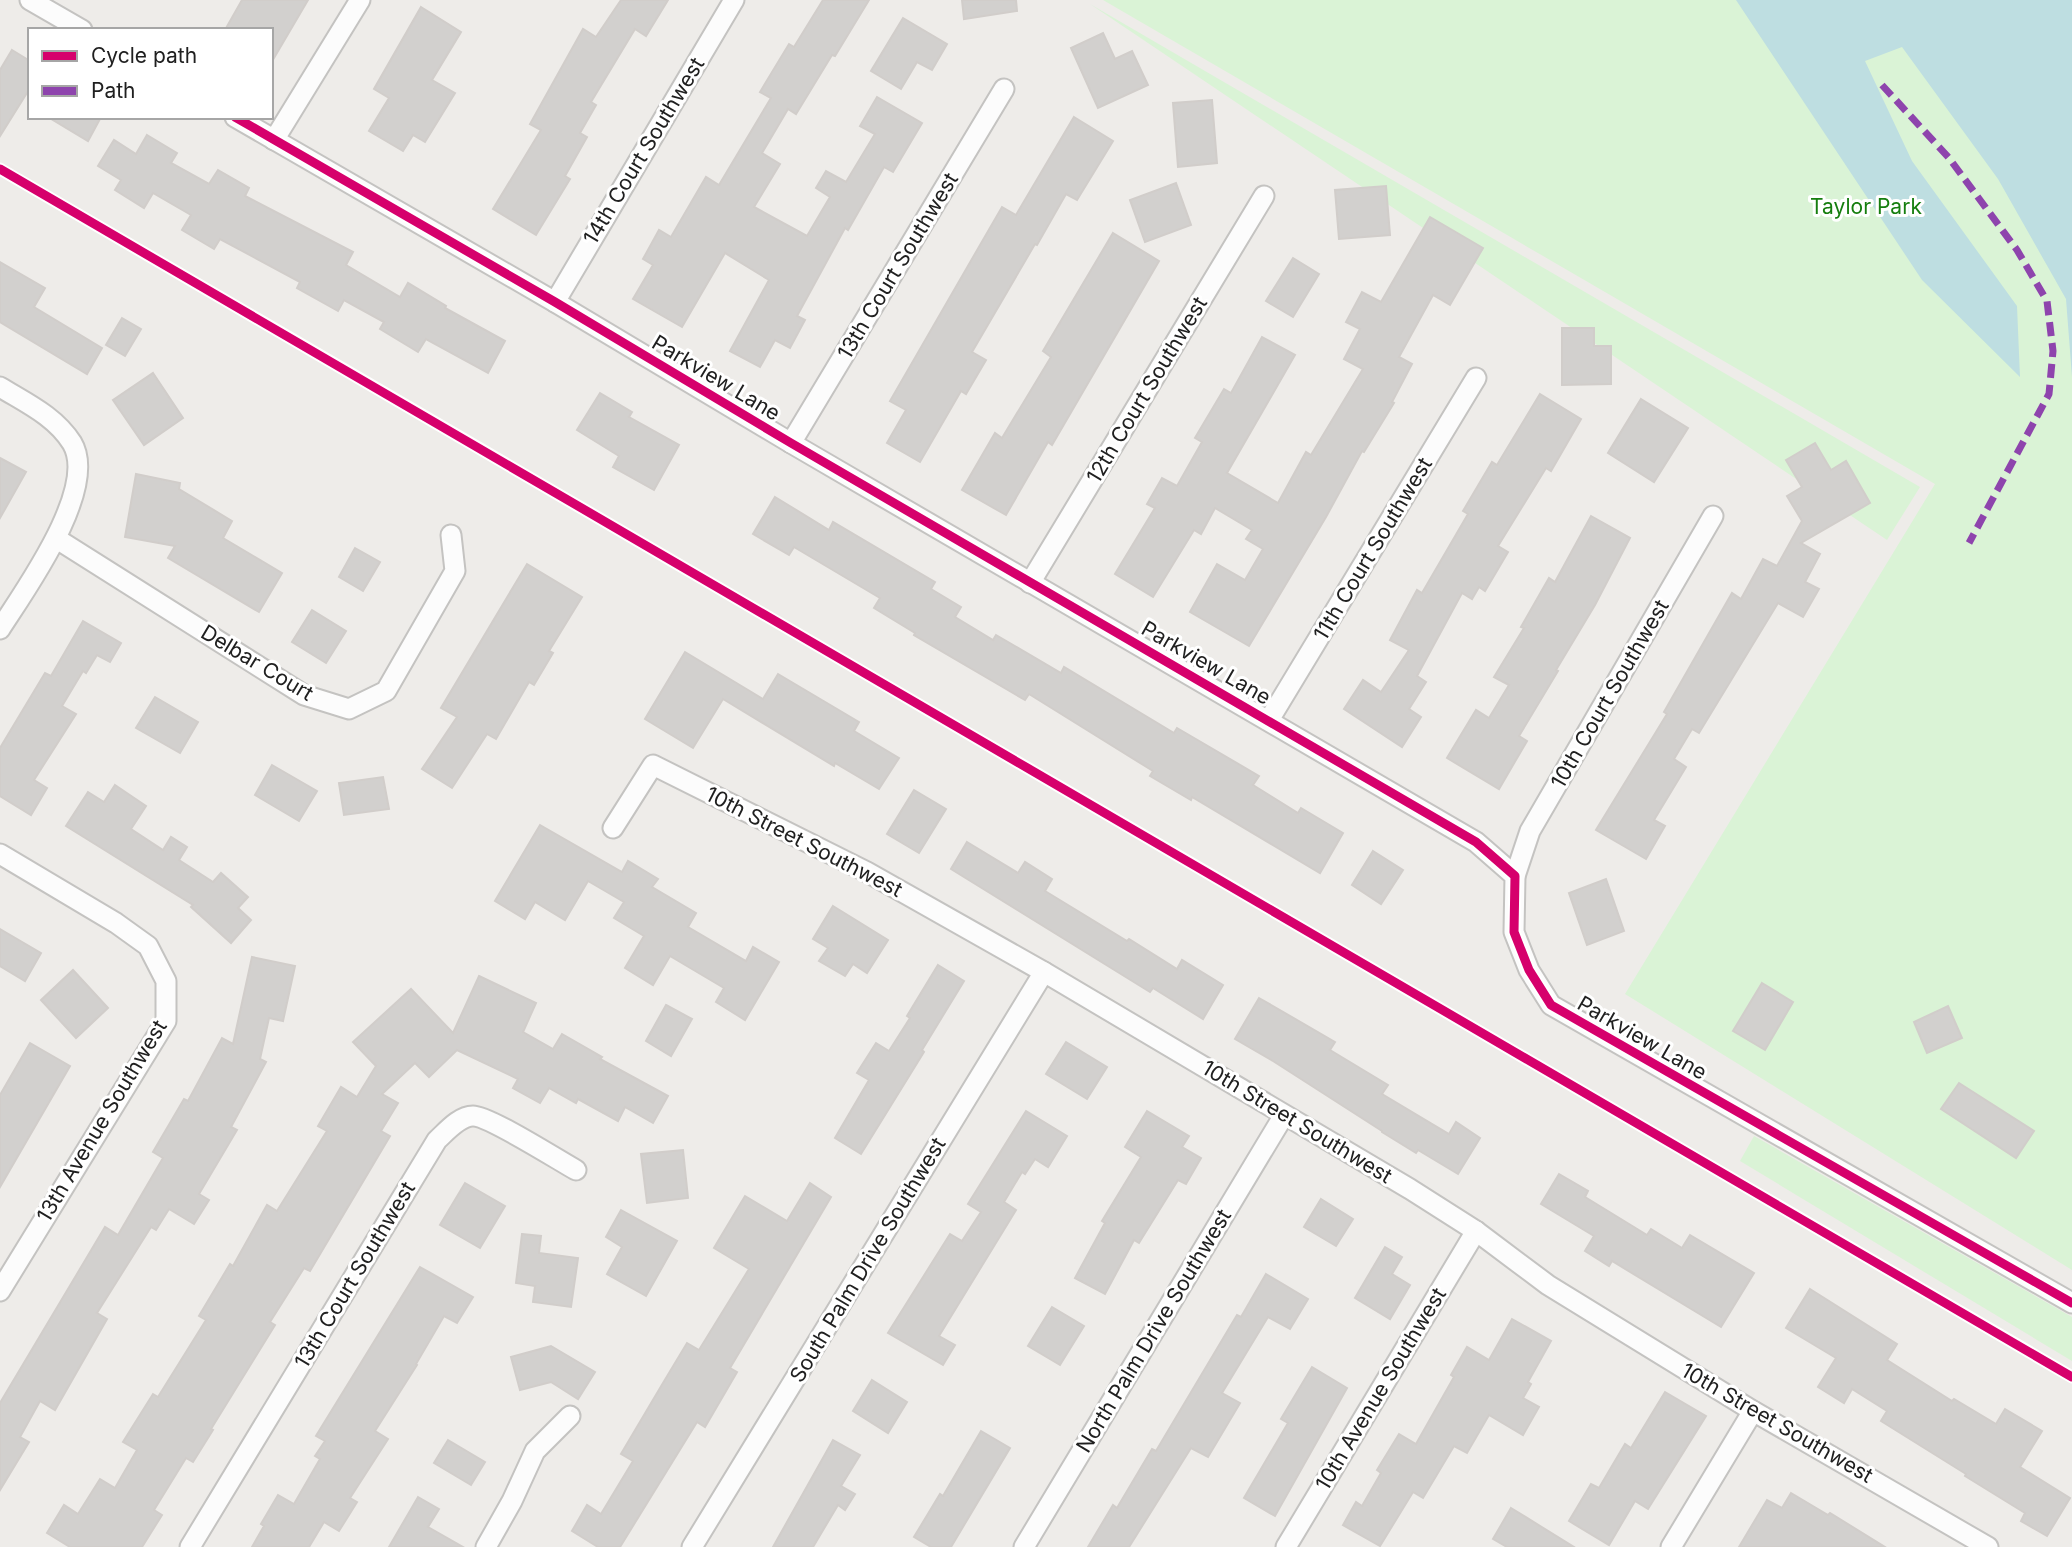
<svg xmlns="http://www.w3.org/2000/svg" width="2072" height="1547" font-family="Inter,sans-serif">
  <rect width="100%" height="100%" fill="#eeece9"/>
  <!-- park -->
  <g fill="#daf3d6">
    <polygon points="1103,0 2072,0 2072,1270 1625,994 1935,484"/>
    <polygon points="1090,4 1920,487 1887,540"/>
    <polygon points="1754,1136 2072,1317 2072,1361 1740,1161"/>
  </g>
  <!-- water -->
  <polygon fill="#bedee1" points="1736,0 2072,0 2072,377 2066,299 1998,179 1902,47 1865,61 1912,161 2017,306 2020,377 1922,280"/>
  <!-- building -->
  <g fill="#d2d0ce" stroke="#d1cdca" stroke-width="2">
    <polygon points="242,0 308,0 271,63 271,30 225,30"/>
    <polygon points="621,0 668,0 646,36 635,29 591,102 596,105 580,133 587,137 565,176 570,179 536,235 493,209 541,130 530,124 583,29 596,37"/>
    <polygon points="823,0 869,0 835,56 832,55 796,114 788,109 762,153 780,164 754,207 807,236 830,197 816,188 826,171 846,182 875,134 860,126 877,97 922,123 893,172 884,167 848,230 845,228 797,316 805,320 790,348 775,340 760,367 730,351 769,280 725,253 682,327 633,299 653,265 643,259 659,230 671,237 706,177 719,185 771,98 760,92 789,44 794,47"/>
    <polygon points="962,0 1016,0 1017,11 964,19"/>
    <polygon points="421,7 461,32 432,80 455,93 425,142 413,135 403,151 369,131 389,98 374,89"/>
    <polygon points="903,18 947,44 932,70 917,62 901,89 871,71"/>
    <polygon points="1103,33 1115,59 1132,51 1148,85 1098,108 1071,48"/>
    <polygon points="12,50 30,61 30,88 0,136 0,70"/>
    <polygon points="1212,100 1217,163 1178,167 1173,103"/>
    <polygon points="48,117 101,117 88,141"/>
    <polygon points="1074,117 1113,141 1077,200 1066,194 1037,245 1035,244 972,352 986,360 966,394 961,391 920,462 887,443 906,410 890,401 1002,207 1016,215"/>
    <polygon points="147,135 177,153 171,163 209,184 218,170 249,188 245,196 353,252 346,265 400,297 408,283 446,306 445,308 505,341 488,373 426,339 418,352 380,329 384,322 344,300 338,311 297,288 300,282 220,239 214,249 182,230 191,215 153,193 144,208 115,190 121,180 98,166 114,140 136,154"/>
    <polygon points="1176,183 1191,225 1145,242 1130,200"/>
    <polygon points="1386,186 1390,235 1339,239 1335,190"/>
    <polygon points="1430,217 1483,248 1450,305 1433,295 1399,357 1412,364 1392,402 1394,403 1364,452 1362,451 1326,517 1249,646 1190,612 1217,564 1245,580 1263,549 1246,539 1252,530 1215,508 1201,534 1194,530 1153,597 1115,574 1155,508 1147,504 1162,478 1177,486 1202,442 1195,438 1224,389 1231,393 1262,337 1295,355 1227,473 1278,503 1306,452 1311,455 1363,369 1344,359 1360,329 1346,322 1362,292 1381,302"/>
    <polygon points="1113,233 1159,261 1052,445 1048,442 1006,515 962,490 995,433 1002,438 1051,357 1043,351"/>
    <polygon points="1293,258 1319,274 1293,317 1266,301"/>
    <polygon points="0,262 45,288 34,307 102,348 87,374 0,322"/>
    <polygon points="122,318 141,329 125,356 106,345"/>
    <polygon points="1562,328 1594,328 1594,346 1611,346 1611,384 1562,385"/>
    <polygon points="153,373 183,418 144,445 113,400"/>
    <polygon points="600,393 632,412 629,417 679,445 654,490 613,467 619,456 577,430"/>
    <polygon points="1540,394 1581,419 1551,471 1546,468 1498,546 1508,552 1485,591 1479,587 1472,599 1462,593 1417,676 1426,682 1409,709 1421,717 1402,747 1344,709 1363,680 1381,692 1409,650 1390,640 1417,590 1422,593 1468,514 1463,511 1492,462 1497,465"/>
    <polygon points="1641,399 1688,428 1654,482 1608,453"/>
    <polygon points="1815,443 1831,470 1846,461 1870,503 1801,543 1820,554 1805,582 1819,589 1803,617 1778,603 1699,733 1692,729 1674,759 1686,767 1654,820 1665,826 1646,859 1596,830 1667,714 1664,712 1732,593 1741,599 1763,559 1777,566 1802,521 1787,496 1802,487 1786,460"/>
    <polygon points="0,458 26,472 0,518"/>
    <polygon points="136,474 180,483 179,489 232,521 223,538 282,573 259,612 168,558 175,546 125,537"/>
    <polygon points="775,497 829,530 833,522 935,582 931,589 961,607 955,617 993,640 996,635 1061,673 1064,667 1174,733 1177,728 1259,776 1253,785 1298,813 1301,808 1343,833 1320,873 1192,797 1191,800 1150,776 1153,771 1029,694 1025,700 914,635 915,633 874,608 880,598 794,547 789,555 753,534"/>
    <polygon points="1591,516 1630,538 1595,605 1556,670 1558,671 1519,736 1527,741 1499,789 1447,758 1476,710 1489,718 1509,685 1494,677 1524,628 1521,627 1549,578 1555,582"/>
    <polygon points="355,548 380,562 363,591 339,577"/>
    <polygon points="527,564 582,597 549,651 553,653 534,685 529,682 496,739 487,734 452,788 422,769 457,717 441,708"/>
    <polygon points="312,610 346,631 326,663 292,642"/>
    <polygon points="83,621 121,643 110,662 97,655 86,673 83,671 62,706 76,714 34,780 47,788 31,815 0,796 0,748 45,673 51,676"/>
    <polygon points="685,652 763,699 778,674 859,722 854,731 899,758 879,789 835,763 834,766 723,699 693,748 645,719"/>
    <polygon points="155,697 198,722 180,753 136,728"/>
    <polygon points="272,765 317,791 299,821 255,795"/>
    <polygon points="383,777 389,809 344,815 339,783"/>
    <polygon points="115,785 146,806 131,829 163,850 171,837 187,847 179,860 213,882 221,873 248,897 238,908 251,920 231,943 191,907 193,905 66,826 88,792 104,802"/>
    <polygon points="914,790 946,809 919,853 887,834"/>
    <polygon points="540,825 622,872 628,861 658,879 652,887 696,913 688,927 746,961 753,947 779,962 745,1020 716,1002 724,988 670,956 653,985 625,968 644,936 614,918 624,902 588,881 565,920 535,902 525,919 495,901"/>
    <polygon points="967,842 1018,873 1025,862 1052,879 1045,891 1127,941 1129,939 1177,969 1182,960 1223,985 1203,1019 1153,988 1150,992 951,869"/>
    <polygon points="1373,851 1403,870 1381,904 1352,885"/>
    <polygon points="1606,879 1624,931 1587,945 1569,893"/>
    <polygon points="833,906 888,940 867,973 853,964 845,976 819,961 828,948 813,939"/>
    <polygon points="0,929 41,953 25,981 0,966"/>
    <polygon points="252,957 295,966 283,1021 269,1018 260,1059 266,1062 231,1127 237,1130 199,1194 209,1200 194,1224 169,1209 156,1230 151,1227 97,1313 107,1319 55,1410 40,1401 20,1437 29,1442 0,1490 0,1403 105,1227 118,1235 163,1158 153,1152 184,1099 188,1101 222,1038 233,1044"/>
    <polygon points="938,965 964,981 922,1050 924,1052 861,1154 835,1138 869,1080 857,1073 876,1043 889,1051 910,1018 907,1016"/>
    <polygon points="73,970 108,1008 76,1038 41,1000"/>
    <polygon points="479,976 536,1003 523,1032 553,1049 562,1034 602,1057 600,1059 668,1096 653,1123 625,1107 618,1121 578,1099 576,1103 549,1088 540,1103 513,1088 518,1079 457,1050 429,1077 415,1063 382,1094 398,1103 381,1131 390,1136 310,1271 304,1268 270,1322 275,1325 211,1429 213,1430 193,1462 186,1458 154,1510 162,1515 142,1547 70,1547 47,1533 64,1505 78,1514 100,1479 115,1488 137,1450 123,1442 153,1394 158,1397 206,1320 199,1316 230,1264 233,1266 267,1205 277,1211 327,1131 318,1126 341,1087 357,1097 376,1066 353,1042 411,989 453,1033"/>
    <polygon points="1762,983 1793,1002 1765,1050 1733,1031"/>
    <polygon points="1259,998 1335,1042 1330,1050 1388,1085 1382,1094 1449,1134 1456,1122 1480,1138 1458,1174 1418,1150 1416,1153 1382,1132 1382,1131 1273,1061 1235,1039"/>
    <polygon points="666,1005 692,1019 671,1056 646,1041"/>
    <polygon points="1948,1006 1962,1038 1927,1053 1914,1022"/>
    <polygon points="1066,1042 1107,1067 1087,1099 1046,1074"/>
    <polygon points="30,1043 70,1066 0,1187 0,1095"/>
    <polygon points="1959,1083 2034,1131 2016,1158 1941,1109"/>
    <polygon points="1026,1111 1067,1136 1048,1167 1035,1159 1025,1174 1022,1172 1004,1202 1016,1210 939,1336 955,1345 943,1365 888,1333 950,1234 962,1241 981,1212 968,1204"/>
    <polygon points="1147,1111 1189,1136 1182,1147 1201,1158 1186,1184 1178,1180 1139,1243 1134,1240 1105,1294 1075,1278 1105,1223 1102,1221 1141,1157 1125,1147"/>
    <polygon points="683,1150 688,1198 647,1203 641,1154"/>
    <polygon points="1559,1174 1588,1191 1585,1197 1647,1235 1651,1229 1682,1248 1690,1235 1754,1273 1721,1327 1612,1261 1609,1266 1585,1251 1594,1236 1541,1204"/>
    <polygon points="465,1183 505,1206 480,1248 440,1225"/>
    <polygon points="810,1183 831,1197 730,1368 737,1372 705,1427 697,1422 620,1547 598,1547 572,1531 587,1505 601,1514 633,1461 621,1454 663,1383 687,1343 699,1350 749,1269 714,1248 745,1196 787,1221"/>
    <polygon points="1321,1199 1353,1219 1336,1246 1304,1227"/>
    <polygon points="621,1210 677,1241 646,1296 607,1274 622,1247 606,1237"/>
    <polygon points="522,1234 541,1236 539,1253 578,1258 571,1307 533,1302 535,1286 516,1283"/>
    <polygon points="1385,1247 1402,1257 1392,1274 1410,1285 1390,1319 1355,1298"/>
    <polygon points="420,1267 473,1297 457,1323 444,1316 416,1364 417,1365 375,1431 388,1439 350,1498 357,1502 339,1531 324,1522 309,1547 252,1547 264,1526 261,1524 278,1495 294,1504 320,1459 315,1456 325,1441 316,1436"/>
    <polygon points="1266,1274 1308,1299 1290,1329 1268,1317 1222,1393 1240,1403 1208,1457 1191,1448 1129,1547 1088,1547 1113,1505 1117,1508 1152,1449 1156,1451 1237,1315 1241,1317"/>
    <polygon points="1810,1289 1897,1344 1887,1360 1952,1401 1954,1399 1996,1424 2005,1409 2042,1431 2020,1467 2070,1498 2047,1536 2021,1521 2025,1513 1965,1476 1966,1474 1881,1421 1887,1411 1852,1389 1844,1403 1818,1387 1836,1358 1786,1328"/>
    <polygon points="1052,1307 1084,1326 1060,1365 1028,1346"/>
    <polygon points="1512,1319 1551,1341 1528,1382 1531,1384 1523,1398 1539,1407 1523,1435 1489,1415 1467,1453 1454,1446 1423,1498 1413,1492 1380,1546 1343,1525 1356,1502 1362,1506 1381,1473 1377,1470 1399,1434 1416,1444 1454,1377 1451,1375 1467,1347 1489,1360"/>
    <polygon points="551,1346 595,1372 578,1399 551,1382 520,1390 511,1357"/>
    <polygon points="1312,1367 1347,1388 1275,1516 1244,1498 1288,1423 1281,1419"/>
    <polygon points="872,1380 907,1402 888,1433 853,1411"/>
    <polygon points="1665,1392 1706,1416 1648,1509 1635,1501 1609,1545 1569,1521 1591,1484 1599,1488 1625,1444 1631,1448"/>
    <polygon points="981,1431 1010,1448 951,1547 931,1547 914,1537 940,1494 943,1496"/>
    <polygon points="448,1440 485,1462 471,1485 434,1463"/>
    <polygon points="833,1440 860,1455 841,1486 855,1494 845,1510 838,1505 813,1547 773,1547"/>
    <polygon points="1791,1493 1828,1515 1830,1513 1885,1547 1739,1547 1767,1500 1782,1508"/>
    <polygon points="418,1497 439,1509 428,1527 463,1547 389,1547"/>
    <polygon points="1511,1508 1574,1547 1507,1547 1493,1539"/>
  </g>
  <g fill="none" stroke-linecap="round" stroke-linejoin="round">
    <!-- minor casing -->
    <g stroke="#c4c3c1" stroke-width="23">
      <g id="minor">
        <polyline points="30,0 82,30"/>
        <polyline points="235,117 555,302 791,443 1476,842 1515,876 1514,932 1529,970 1551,1005 2072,1303"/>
        <polyline points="274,140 360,0"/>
        <polyline points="555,302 734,0"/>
        <path d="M0 387C26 403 55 416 72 443 99 488 25 590 0 629"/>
        <polyline points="791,443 1004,89"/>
        <polyline points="57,539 304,695 349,709 386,691 455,571 451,535"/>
        <polyline points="1030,583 1264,196"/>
        <polyline points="1269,720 1476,378"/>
        <polyline points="613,828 653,765 867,872 1044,972 1410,1189 1476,1231 1548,1285 1753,1411 1988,1547"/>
        <polyline points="0,854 116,923 148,946 166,981 166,1021 0,1291"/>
        <polyline points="1515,876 1530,831 1713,516"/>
        <path d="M190 1547 437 1140C446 1132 459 1116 473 1116 489 1116 558 1160 576 1170"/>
        <polyline points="486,1547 512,1501 535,1451 570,1416"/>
        <polyline points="692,1547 1044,972"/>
        <polyline points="1024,1547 1284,1115"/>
        <polyline points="1286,1547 1476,1231"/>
        <polyline points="1671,1547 1753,1411"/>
      </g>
    </g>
    <!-- minor -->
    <use href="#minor" stroke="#fcfcfc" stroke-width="19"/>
    <!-- quiet -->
    <polyline stroke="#8e44ad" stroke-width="7" stroke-dasharray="14 7" stroke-linecap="butt" points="1882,85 1949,158 2017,250 2047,301 2053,351 2049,394 1969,543"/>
    <!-- cycleway casing -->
    <g stroke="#fff" stroke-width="13">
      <g id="cycleway">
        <polyline points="235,117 555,302 791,443 1476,842 1515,876 1514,932 1529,970 1551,1005 2072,1303"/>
        <polyline points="0,169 2072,1377"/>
      </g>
    </g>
    <!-- cycleway -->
    <use href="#cycleway" stroke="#d6006c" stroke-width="9"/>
  </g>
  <g text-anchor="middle" stroke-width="6" stroke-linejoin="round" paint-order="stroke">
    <!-- street labels -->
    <g font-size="21" fill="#202020" stroke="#fff">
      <text transform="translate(644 151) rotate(-59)" y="7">14th Court Southwest</text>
      <text transform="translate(898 266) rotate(-59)" y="7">13th Court Southwest</text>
      <text transform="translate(716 378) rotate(31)" y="7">Parkview Lane</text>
      <text transform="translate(1147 390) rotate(-59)" y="7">12th Court Southwest</text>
      <text transform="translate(1373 549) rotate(-59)" y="7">11th Court Southwest</text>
      <text transform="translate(257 663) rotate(31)" y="7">Delbar Court</text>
      <text transform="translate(1206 663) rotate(30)" y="7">Parkview Lane</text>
      <text transform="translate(1610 694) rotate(-60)" y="7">10th Court Southwest</text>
      <text transform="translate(804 842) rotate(27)" y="7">10th Street Southwest</text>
      <text transform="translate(1642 1038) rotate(30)" y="7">Parkview Lane</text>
      <text transform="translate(102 1121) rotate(-59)" y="7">13th Avenue Southwest</text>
      <text transform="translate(1297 1122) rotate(31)" y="7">10th Street Southwest</text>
      <text transform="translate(868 1260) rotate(-59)" y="7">South Palm Drive Southwest</text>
      <text transform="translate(355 1275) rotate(-59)" y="7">13th Court Southwest</text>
      <text transform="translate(1154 1331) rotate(-59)" y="7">North Palm Drive Southwest</text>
      <text transform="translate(1381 1389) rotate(-59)" y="7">10th Avenue Southwest</text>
      <text transform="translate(1777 1423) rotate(30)" y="7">10th Street Southwest</text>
    </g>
    <!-- park labels -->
    <g font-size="21" fill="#167e0f" stroke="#fff">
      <text x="1866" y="214">Taylor Park</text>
    </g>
  </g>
  <!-- legend -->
  <rect x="28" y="28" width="245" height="91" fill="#ffffff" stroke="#a6a6a6" stroke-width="2"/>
  <rect x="42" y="51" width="35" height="10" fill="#d6006c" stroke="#a6a6a6" stroke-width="2"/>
  <text x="91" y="63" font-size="21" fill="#202020">Cycle path</text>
  <rect x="42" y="86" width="35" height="10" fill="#8e44ad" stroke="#a6a6a6" stroke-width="2"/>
  <text x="91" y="98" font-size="21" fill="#202020">Path</text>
</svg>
